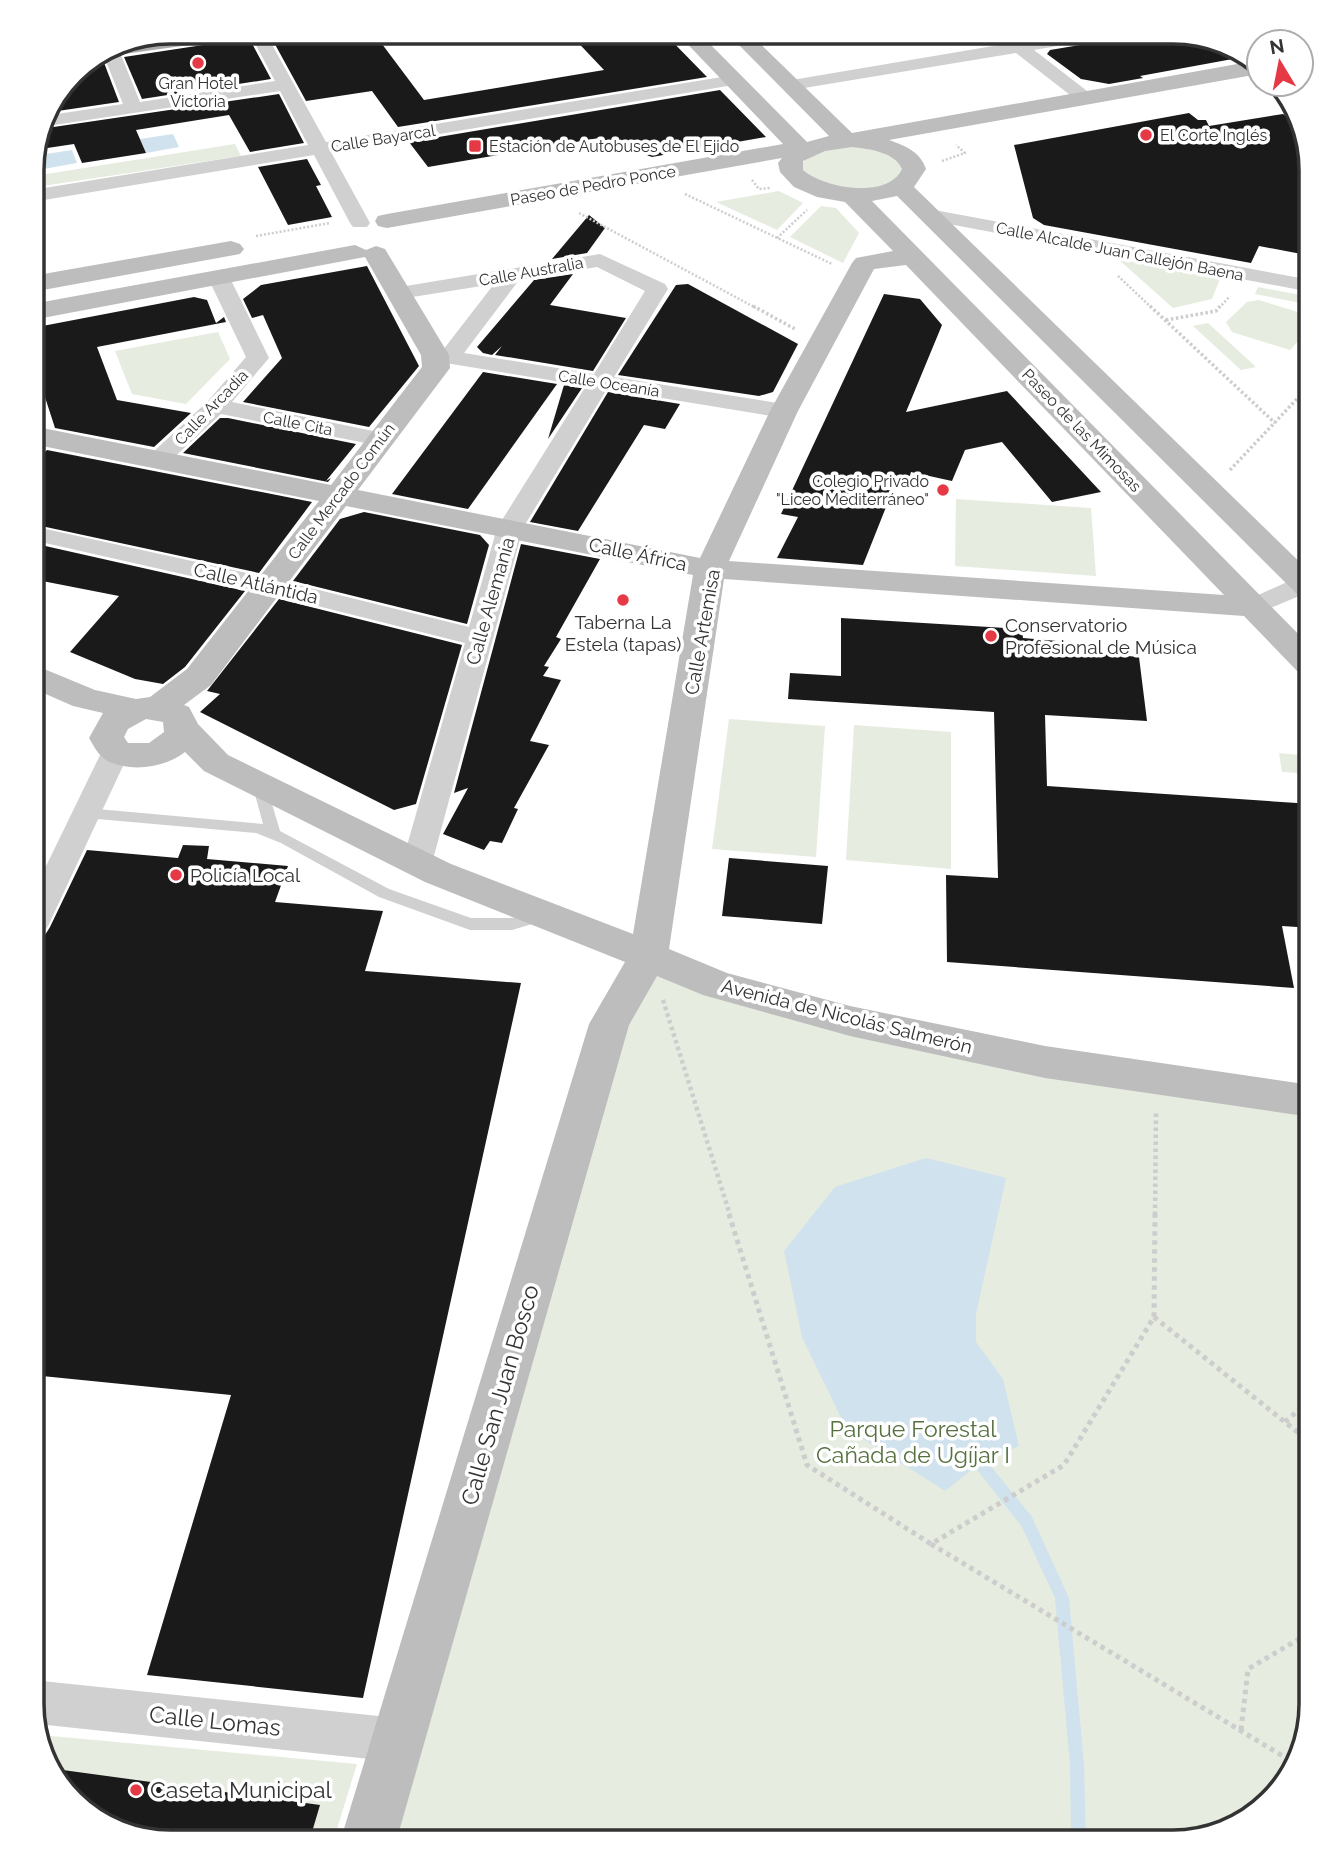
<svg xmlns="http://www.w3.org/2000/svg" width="1343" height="1874" font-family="Raleway,sans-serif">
  <rect width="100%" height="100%" fill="#fff"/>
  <!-- green -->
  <g fill="#e6ecdf">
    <polygon points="235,144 241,156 36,187 34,176"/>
    <path d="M849 145 891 154 903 168 894 182 865 190 815 183 801 168C806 148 832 149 849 145Z"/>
    <polygon points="779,191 803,203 777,230 716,202"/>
    <polygon points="821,206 836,208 859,233 843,263 790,237"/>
    <polygon points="1118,259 1220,279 1212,299 1173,308"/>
    <polygon points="1258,287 1311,297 1311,305 1255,294"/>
    <polygon points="1259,300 1311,316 1311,327 1290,350 1232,332 1226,322 1247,302"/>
    <polygon points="1208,323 1256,367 1241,370 1193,326"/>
    <polygon points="218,332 230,359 186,404 132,394 115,351"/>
    <polygon points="956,499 1091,508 1096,576 955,566"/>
    <polygon points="729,719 825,726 816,857 712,849"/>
    <polygon points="854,725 951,732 951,869 846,860"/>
    <polygon points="1279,753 1311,756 1311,774 1282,772"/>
    <polygon points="649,956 717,985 1311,1101 1311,1705 1293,1774 1243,1824 1174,1842 368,1842 398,1740"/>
    <polygon points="40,1735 357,1764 333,1842 161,1842 100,1824 50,1774"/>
  </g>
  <!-- water -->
  <g fill="#cfe2ee">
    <polygon points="173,134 179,147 146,153 140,139"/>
    <polygon points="72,150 77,163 32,171 33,156"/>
    <polygon points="926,1158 1006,1178 976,1314 976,1342 1003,1379 1019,1446 980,1463 945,1491 846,1428 802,1337 784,1251 835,1187"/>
  </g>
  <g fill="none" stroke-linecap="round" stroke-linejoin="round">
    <!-- stream -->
    <polygon fill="#cfe2ee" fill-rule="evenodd" points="980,1457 985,1459 1032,1517 1069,1598 1084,1765 1086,1842 1071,1842 1070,1765 1055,1598 1022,1527 975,1467 973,1463 975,1459"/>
  </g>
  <!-- building -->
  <g fill="#1a1a1a">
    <polygon points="310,32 373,32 424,100 604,70 568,32 663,32 707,77 398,127 372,91 306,101 271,37"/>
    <polygon points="1121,32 1182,32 1243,50 1249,56 1140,76 1143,78 1109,84 1081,79 1047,54 1050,50 1110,40"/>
    <polygon points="249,38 271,79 142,99 124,57"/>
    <polygon points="103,60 119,102 44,113 78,66 85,62"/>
    <polygon points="720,90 766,137 652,157 599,138 428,167 409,142"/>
    <polygon points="279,94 304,143 250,152 229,115 136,130 146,153 82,163 74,144 34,150 40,129"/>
    <polygon points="1189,113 1198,120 1206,120 1209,126 1283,114 1300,126 1312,169 1312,256 1259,246 1251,263 1044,225 1033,218 1014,145"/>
    <polygon points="307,159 321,185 316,186 332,217 288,225 258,167"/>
    <polygon points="589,215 605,228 587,253 552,259"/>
    <polygon points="367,266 419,366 369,427 243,402 282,358 263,315 252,318 243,299 261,285"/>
    <polygon points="573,274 550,305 626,318 593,371 495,355 502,346 492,355 483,353 477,347 534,280"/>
    <polygon points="688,284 798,344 773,392 759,396 618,375 676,285"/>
    <polygon points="884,294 920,299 942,325 906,412 1007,391 1101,492 1052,502 1002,442 965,450 952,481 911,472 906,489 894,487 863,565 777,558 798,517 781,514"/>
    <polygon points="194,297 207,300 216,323 224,317 226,322 97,347 117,400 191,413 154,447 55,428 32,357 32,328"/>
    <polygon points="483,372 557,384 468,509 392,494"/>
    <polygon points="564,385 582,388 548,439"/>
    <polygon points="608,392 680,404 665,429 644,425 578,531 530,522"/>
    <polygon points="220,418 228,418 356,444 326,481 331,478 328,482 183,453"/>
    <polygon points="47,450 312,502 259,573 32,524 32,465"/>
    <polygon points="364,512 480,535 489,545 467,624 293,581 340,519"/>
    <polygon points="32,543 245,591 185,667 163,684 135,679 70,652 119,596 32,579"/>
    <polygon points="521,544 600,559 556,637 561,639 544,666 549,667 543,676 561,680 530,741 549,745 514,808 518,809 502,843 490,841 484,850 443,834 468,788 454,793"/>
    <polygon points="279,599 462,645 416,804 394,810 200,712 220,694 207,691"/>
    <polygon points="841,618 1022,629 1023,638 1069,642 1072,651 1139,657 1147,721 1045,715 1047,786 1312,804 1312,928 1282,926 1294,988 947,962 946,875 998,878 994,712 788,699 790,673 841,676"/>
    <polygon points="183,845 209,846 207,859 288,866 275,902 383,911 365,971 521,983 363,1698 147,1675 231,1395 32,1375 32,948 36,939 45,935 50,927 87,850 178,858"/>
    <polygon points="729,858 828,866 822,924 722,916"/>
    <polygon points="48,1768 320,1805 309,1842 161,1842 100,1824 50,1774"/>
  </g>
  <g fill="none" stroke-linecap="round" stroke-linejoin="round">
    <!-- path-far3 -->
    <g stroke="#cdcdcd" stroke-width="2.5" stroke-dasharray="2 2" stroke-linecap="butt">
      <polyline points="942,161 965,153 956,145"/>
      <polyline points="752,180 759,189 770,188"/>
      <polyline points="685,194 832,264"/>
      <polyline points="579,213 756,308"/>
      <polyline points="256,236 330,223"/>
      <polyline points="777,238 807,210"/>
      <polyline points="1118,276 1152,308"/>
      <polyline points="1219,308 1230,296"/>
    </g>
    <!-- path-far2 -->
    <g stroke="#cdcdcd" stroke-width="3.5" stroke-dasharray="2.5 2.5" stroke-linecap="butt">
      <polyline points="753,306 795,329"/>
      <polyline points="1150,306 1275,423"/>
      <polyline points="1166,320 1216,311 1220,306"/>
      <polyline points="1230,470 1311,384"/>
    </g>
    <!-- path-far1 -->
    <g stroke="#cdcdcd" stroke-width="4.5" stroke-dasharray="3.5 3.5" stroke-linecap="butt">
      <polyline points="663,1000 730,1215"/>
      <polyline points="1155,1215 1156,1111"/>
    </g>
    <!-- path -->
    <g stroke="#cdcdcd" stroke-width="5" stroke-dasharray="4.5 4.5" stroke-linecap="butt">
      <polyline points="729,1214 807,1465 931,1544 1064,1465 1154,1317 1155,1214"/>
      <polyline points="1154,1317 1311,1443"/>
      <polyline points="1285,1422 1311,1399"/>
      <polyline points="931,1544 1296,1764"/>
      <polyline points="1241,1730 1248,1669 1311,1632"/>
    </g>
    <!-- lane -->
    <polygon fill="#d0d0d0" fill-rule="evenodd" points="260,782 267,787 280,831 389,889 471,918 512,918 543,909 551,915 549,919 512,930 470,930 379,897 281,843 256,833 86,818 79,813 86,808 263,824 253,787"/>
    <!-- street -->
    <g fill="#d0d0d0" fill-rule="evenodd">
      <polygon points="249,32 265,32 326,142 734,75 743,80 734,85 331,152 370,223 367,227 353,227 350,223 314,155 32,202 32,190 308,145 280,91 41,127 44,116 123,104 102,51 112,45 119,50 140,102 275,81"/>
      <polygon points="1080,32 1119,32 1110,37 1034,50 1091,94 1094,98 1085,103 1079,102 1016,53 792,90 783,85 792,80 1005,44 1000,39 1009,34 1023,41"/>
      <polygon points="929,209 1311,280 1311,292 922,219 919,215 922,211"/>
      <path d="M600 254 665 284 668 289 614 377 784 404 792 406 796 411 792 416 784 418 607 389 523 528 432 863 428 871 417 874 406 871 402 863 465 643 270 594 32 540V526L270 578 469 627 497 528 586 386 427 360 424 355 427 350H443L494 284 400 299 392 298 389 293 392 288 400 287ZM597 267 645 291 594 374 464 353 519 280Z"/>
      <polygon points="219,272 226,274 230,278 269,358 232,402 388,434 392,439 388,444 380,446 221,414 167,464 159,466 151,464 147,459 151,454 208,401 246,357 208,278 212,274"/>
      <polygon points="1311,568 1311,591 1254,615 1245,613 1241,607 1245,601 1296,578 1302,571"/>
      <polygon points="116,742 126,744 130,751 48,926 43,934 32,937 32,895 102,751 106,744"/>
      <polygon points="32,1680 398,1718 414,1724 420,1740 414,1756 398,1762 37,1724 32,1705"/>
    </g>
    <!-- secondary -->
    <g fill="#bdbdbd" fill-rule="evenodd">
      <path d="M676 32H698L807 142 829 136 726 32H748L852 133 1254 61 1259 66V74L889 140C905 146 920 151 926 169L914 187 1311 573V599L1300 597 897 196 872 201 1311 647V676L1299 673 1244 616 724 579 669 949 727 973 850 1006 1045 1046 1311 1085V1117L1045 1078 850 1036 703 995 657 976 629 1025 396 1842H340L589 1024 625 962 425 882 204 771 185 752C165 768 129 773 106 760 99 756 93 745 89 738L103 713 73 706 32 688V664L95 690 136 699 150 697 187 669 319 501 32 444V426L331 485 422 367 421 355 365 257 32 320V304L355 245 366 250 376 246 385 249 449 355 450 368 358 490 700 558 770 411 852 263 856 258 893 251 845 202 817 197 794 187 780 172 778 163 782 158 387 228 378 226 375 221 378 216 387 214 783 144ZM852 147C869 149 895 152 902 169 888 200 823 188 803 170V161L825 151ZM906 265 1224 595 729 561 798 411 874 269ZM346 506 693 575 633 934 451 864 228 755 198 724 189 707 184 705 211 685ZM146 719 163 722 164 732 149 743H128L124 737 128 729Z"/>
      <polygon points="231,241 240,244 244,249 240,254 32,292 32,276"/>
    </g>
    <!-- primary -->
    <polygon fill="#ababab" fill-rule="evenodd" points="197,32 251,32 247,36 240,38 102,57 95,56 116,43"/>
  </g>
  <!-- markers -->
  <g fill="#e63946" stroke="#fff" stroke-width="2.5">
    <circle cx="198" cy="63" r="7"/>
    <circle cx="1146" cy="135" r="7"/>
    <rect x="468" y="139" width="14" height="14" rx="3.5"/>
    <circle cx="943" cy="490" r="7"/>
    <circle cx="623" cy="600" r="7"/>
    <circle cx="991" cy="636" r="7"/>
    <circle cx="176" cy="875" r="7"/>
    <circle cx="136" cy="1790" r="7"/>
  </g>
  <g text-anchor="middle" stroke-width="7" stroke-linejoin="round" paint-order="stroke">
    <!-- far-poi labels -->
    <g font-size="16" fill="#333" stroke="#fff" text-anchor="start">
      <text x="198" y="89" text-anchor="middle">Gran Hotel<tspan x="198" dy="18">Victoria</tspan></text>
      <text x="1160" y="141">El Corte Inglés</text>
      <text x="489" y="152">Estación de Autobuses de El Ejido</text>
      <text x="929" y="487" text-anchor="end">Colegio Privado<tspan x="929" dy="18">"Liceo Mediterráneo"</tspan></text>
    </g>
    <!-- far-street labels -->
    <g font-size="16" fill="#333" stroke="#fff">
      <text transform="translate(383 138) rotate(-9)" y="6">Calle Bayarcal</text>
      <text transform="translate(593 185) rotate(-10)" y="6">Paseo de Pedro Ponce</text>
      <text transform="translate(1120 251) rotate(11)" y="6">Calle Alcalde Juan Callejón Baena</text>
      <text transform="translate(531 271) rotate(-10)" y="6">Calle Australia</text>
      <text transform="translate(609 383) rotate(9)" y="6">Calle Oceanía</text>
      <text transform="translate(211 407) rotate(-46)" y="6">Calle Arcadia</text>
      <text transform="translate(298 423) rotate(11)" y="6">Calle Cita</text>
      <text transform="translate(1082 430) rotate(46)" y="6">Paseo de las Mimosas</text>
      <text transform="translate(341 491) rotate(-53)" y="6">Calle Mercado Común</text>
    </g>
    <!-- street labels -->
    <g font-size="19" fill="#333" stroke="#fff">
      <text transform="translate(638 554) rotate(12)" y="7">Calle África</text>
      <text transform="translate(256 583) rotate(13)" y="7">Calle Atlántida</text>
      <text transform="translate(490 601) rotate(-74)" y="7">Calle Alemania</text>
      <text transform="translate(702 632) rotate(-80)" y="7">Calle Artemisa</text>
      <text transform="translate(847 1016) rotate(14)" y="7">Avenida de Nicolás Salmerón</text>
    </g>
    <!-- poi labels -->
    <g font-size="19" fill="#333" stroke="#fff" text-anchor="start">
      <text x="623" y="629" text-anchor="middle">Taberna La<tspan x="623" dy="22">Estela (tapas)</tspan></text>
      <text x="1005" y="632">Conservatorio<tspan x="1005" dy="22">Profesional de Música</tspan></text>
      <text x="190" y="882">Policía Local</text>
    </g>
    <!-- near-street labels -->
    <g font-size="23" fill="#333" stroke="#fff">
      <text transform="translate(500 1395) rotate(-74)" y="8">Calle San Juan Bosco</text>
      <text transform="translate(215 1721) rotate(6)" y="8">Calle Lomas</text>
    </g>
    <!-- near-park labels -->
    <g font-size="23" fill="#56703f" stroke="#fff">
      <text x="913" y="1437">Parque Forestal<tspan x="913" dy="26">Cañada de Ugíjar I</tspan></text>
    </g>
    <!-- near-poi labels -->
    <g font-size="23" fill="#333" stroke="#fff" text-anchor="start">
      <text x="150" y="1798">Caseta Municipal</text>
    </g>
  </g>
  <!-- crop -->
  <path d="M0 0H1343V1874H0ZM170 44H1173A126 126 0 0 1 1299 170V1704A126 126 0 0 1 1173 1830H170A126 126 0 0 1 44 1704V170A126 126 0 0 1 170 44Z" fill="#fff" fill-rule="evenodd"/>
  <path fill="none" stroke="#333" stroke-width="3.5" d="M170 44H1173A126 126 0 0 1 1299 170V1704A126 126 0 0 1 1173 1830H170A126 126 0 0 1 44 1704V170A126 126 0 0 1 170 44Z"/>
  <!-- north arrow -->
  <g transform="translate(1280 63) rotate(350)"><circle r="33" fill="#ffffff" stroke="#adadad" stroke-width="2"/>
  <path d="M0-5L12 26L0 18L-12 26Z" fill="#e63946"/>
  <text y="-10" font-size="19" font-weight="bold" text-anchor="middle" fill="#333333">N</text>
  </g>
</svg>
